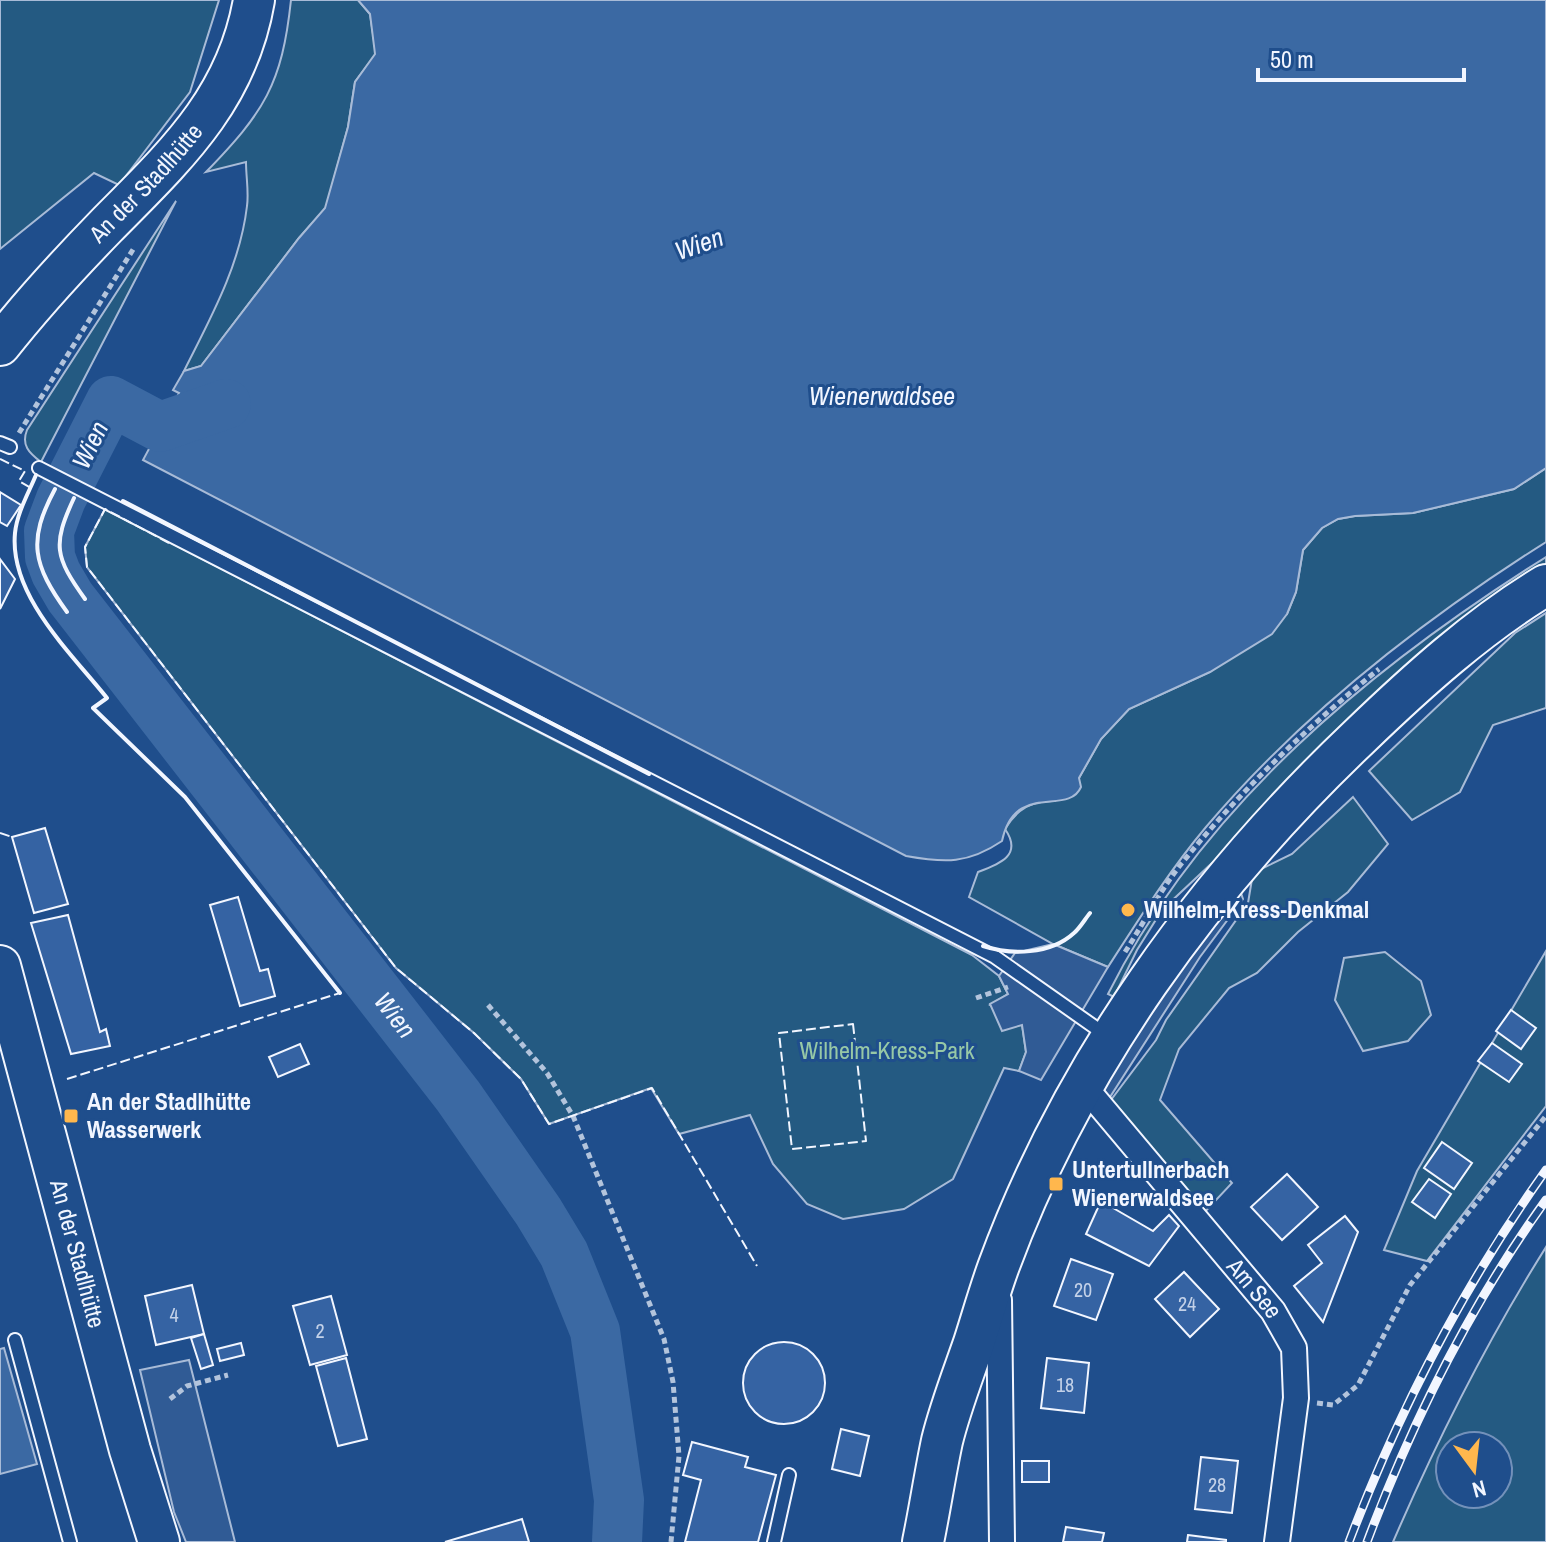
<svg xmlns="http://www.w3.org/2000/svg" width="1546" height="1542" font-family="'Archivo Narrow',sans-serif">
  <rect width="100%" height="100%" fill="#1f4e8c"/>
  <!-- green -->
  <g fill="#245a82" stroke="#a8bbd7" stroke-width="2" fill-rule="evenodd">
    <polygon points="0,0 219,0 190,92 119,185 94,173 0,249"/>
    <path d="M291 0H358L370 14 376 54 355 82 348 127 326 208 299 238 201 366 184 371C210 319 240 266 247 206 249 192 246 177 246 162L206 172C264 112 282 85 291 0Z"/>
    <path d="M176 201 41 462C29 453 21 445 27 430Z"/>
    <path d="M1546 468V542C1421 621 1302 714 1206 827 1169 871 1139 919 1108 967L1053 944 969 897 978 872C1000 864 1023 855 1005 829 1017 809 1032 800 1055 801L1079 778 1101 739 1129 709 1210 672 1287 614 1296 592 1303 550 1322 528 1338 519 1355 516 1413 513 1514 489Z"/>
    <polygon points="105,509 972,955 999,976 1008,994 990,1005 1022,1024 1026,1052 1019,1071 1004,1068 953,1179 904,1209 843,1219 807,1204 773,1164 750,1115 679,1134 651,1088 549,1124 521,1079 474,1033 396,968 87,567 85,547"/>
    <path d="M1546 557V564L1370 699 1313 753 1229 847 1162 910 1137 950 1114 997 1108 994C1202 806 1371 667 1546 557Z"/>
    <polygon points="1546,613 1546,708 1493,725 1460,792 1412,820 1369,771 1515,633"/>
    <polygon points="1353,797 1388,844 1348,892 1298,932 1257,973 1229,988 1179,1049 1160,1100 1232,1183 1202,1215 1111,1100 1156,1040 1166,1020 1248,903 1253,873 1292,854"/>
    <polygon points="1546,951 1546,1106 1427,1261 1384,1250 1417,1171"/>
    <polygon points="1385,952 1421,981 1431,1015 1408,1041 1363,1051 1335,1000 1344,958"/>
    <path d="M1546 1247V1542H1393C1437 1440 1487 1341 1546 1247ZM1450 1446H1498V1494H1450Z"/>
  </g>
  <!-- parking -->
  <g fill="#305b95" stroke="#a8bbd7" stroke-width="2">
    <polygon points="1239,887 1243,899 1200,957 1110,1097 1099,1090 1150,1011"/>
    <polygon points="1053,944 1108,967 1041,1080 1019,1071 1026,1052 1022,1025 1002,1031 990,1004 1008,994 999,976 1015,953"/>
    <polygon points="189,1360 235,1542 186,1542 174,1512 140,1370"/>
  </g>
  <!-- water -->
  <g fill="#3b69a3" stroke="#a8bbd7" stroke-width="2">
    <path d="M358 0H1546V468L1514 489 1413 513 1355 516 1338 519 1322 528 1303 550 1296 592 1287 614 1272 634 1210 672 1129 709 1101 739 1079 778 1081 787C1068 817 1015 780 1002 841 968 864 945 863 906 856L143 460 179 393 173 390 184 371 201 366 299 238 325 208 348 127 355 82 375 54 370 14Z"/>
    <polygon points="4,1348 37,1464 0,1474 0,1349"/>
  </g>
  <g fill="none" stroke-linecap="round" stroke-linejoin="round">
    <!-- river -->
    <path stroke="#3b69a3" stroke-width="50" id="s1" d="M226 404 160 427 111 401 61 499 49 531 50 557 56 573 70 597 458 1096 538 1211 564 1254 595 1331 619 1500 617 1542"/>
  </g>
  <!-- building -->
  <g fill="#3563a3" stroke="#f2f6ff" stroke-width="2">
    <polygon points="0,492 21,505 7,526 0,522"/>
    <polygon points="0,559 15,579 0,609"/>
    <polygon points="45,828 68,904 34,913 12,837"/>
    <polygon points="238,897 260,971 268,969 275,996 240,1006 210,905"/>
    <polygon points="68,915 100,1032 106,1029 110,1046 71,1054 31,923"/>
    <polygon points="1511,1010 1536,1028 1521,1049 1496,1031"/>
    <polygon points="1492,1043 1522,1064 1509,1082 1478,1061"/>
    <polygon points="300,1044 309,1064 278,1077 269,1057"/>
    <polygon points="1442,1142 1472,1163 1454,1189 1424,1168"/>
    <polygon points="1287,1174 1318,1207 1282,1240 1251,1207"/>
    <polygon points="1429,1179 1451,1194 1435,1218 1412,1202"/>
    <polygon points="1101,1201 1153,1231 1169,1215 1179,1226 1149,1266 1086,1234"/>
    <polygon points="1345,1216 1358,1232 1323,1322 1294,1286 1322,1263 1308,1245"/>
    <polygon points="1071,1259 1113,1274 1096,1320 1054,1306"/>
    <polygon points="1184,1272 1219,1309 1190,1337 1155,1299"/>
    <polygon points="192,1285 204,1334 156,1345 145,1296"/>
    <polygon points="331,1296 347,1355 310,1365 293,1306"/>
    <polygon points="204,1334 213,1365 201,1369 191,1338"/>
    <circle cx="784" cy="1383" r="41"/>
    <polygon points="241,1343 244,1355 220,1361 217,1349"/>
    <polygon points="346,1358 367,1439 338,1446 316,1366"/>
    <polygon points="1047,1358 1089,1363 1084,1413 1041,1408"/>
    <polygon points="841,1429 869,1436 860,1476 832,1469"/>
    <polygon points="692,1442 748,1457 745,1467 776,1475 758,1542 685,1542 701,1480 683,1475"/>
    <polygon points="1201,1457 1238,1461 1232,1513 1195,1509"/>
    <rect x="1022" y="1461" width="27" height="21"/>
    <polygon points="522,1519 529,1542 445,1542"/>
    <polygon points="1066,1527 1104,1533 1102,1542 1063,1542"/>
    <polygon points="1188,1535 1226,1540 1226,1542 1187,1542"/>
  </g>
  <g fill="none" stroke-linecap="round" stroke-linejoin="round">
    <!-- lane casing -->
    <g stroke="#f2f6ff" stroke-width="16">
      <g id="lane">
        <polyline points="0,443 10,447"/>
        <polyline points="39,468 995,957 1106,1035"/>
        <polyline points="15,1340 70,1542"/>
        <polyline points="774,1542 789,1475"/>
      </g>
    </g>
    <!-- street casing -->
    <g stroke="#f2f6ff" stroke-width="28">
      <g id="street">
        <path id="s2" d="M1083 1085 1273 1311 1294 1348 1296 1398 1277 1542"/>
        <polyline points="999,1300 1002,1542"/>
      </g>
    </g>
    <!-- primary casing -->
    <g stroke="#f2f6ff" stroke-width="44">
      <g id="primary">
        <path id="s3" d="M0 345C33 303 69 264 106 226 174 157 237 100 254 0"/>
        <path id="s4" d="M0 966 130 1450 159 1542"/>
        <path d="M923 1542C930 1508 935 1474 942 1441 950 1408 963 1375 974 1343 982 1318 989 1293 998 1268 1072 1066 1203 885 1359 737 1416 682 1478 626 1546 585"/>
      </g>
    </g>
    <!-- path -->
    <g stroke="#b3c4dc" stroke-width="5" stroke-dasharray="6 4" stroke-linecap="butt">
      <polyline points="19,433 134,248"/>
      <path d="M1125 952C1144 923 1160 890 1182 863 1240 791 1307 727 1379 669"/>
      <polyline points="976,998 1008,987"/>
      <polyline points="488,1005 547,1073 573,1116 664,1339 673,1382 679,1456 671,1542"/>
      <polyline points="170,1399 187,1386 228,1375"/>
      <polyline points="1317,1403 1333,1405 1358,1385 1410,1285 1546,1116"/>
    </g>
    <!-- lane -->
    <use href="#lane" stroke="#1f4e8c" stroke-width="12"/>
    <!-- street -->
    <use href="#street" stroke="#1f4e8c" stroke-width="24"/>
    <!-- primary -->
    <use href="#primary" stroke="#1f4e8c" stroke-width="40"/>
    <!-- rail casing -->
    <g stroke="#f2f6ff" stroke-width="9">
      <g id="rail">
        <path d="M1349 1542C1399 1410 1464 1285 1546 1170"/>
        <path d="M1367 1542C1412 1422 1471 1304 1546 1200"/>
      </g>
    </g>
    <!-- rail -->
    <use href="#rail" stroke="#1f4e8c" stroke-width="6" stroke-dasharray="18" stroke-linecap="butt"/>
    <!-- fence -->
    <g stroke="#f2f6ff" stroke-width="2" stroke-dasharray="10 4" stroke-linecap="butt">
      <polyline points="0,459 25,471 19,481 31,488"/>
      <polyline points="169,543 105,509 85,547 87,567 396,968 474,1033 521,1079 549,1124 652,1088 757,1266"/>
      <polyline points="0,833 12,837"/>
      <polygon points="853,1024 866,1141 792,1149 779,1033"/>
      <polyline points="67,1079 340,993"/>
    </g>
    <!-- wall -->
    <g stroke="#f2f6ff" stroke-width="4">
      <path d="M36 475C28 494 17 513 15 533 9 595 71 653 107 698L93 708 185 797 340 993"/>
      <path d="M55 489C27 541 33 565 67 612"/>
      <path d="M74 498C52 545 55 557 85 599"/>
      <polyline points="123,501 649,774"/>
      <path d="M983 946C1011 955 1050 955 1074 933 1080 928 1085 919 1090 913"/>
    </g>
  </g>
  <!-- markers -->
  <g fill="#ffb74d" stroke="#1f4e8c" stroke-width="3">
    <circle cx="1128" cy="910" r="8"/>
    <rect x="63" y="1108" width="16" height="16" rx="4"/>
    <rect x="1048" y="1176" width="16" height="16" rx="4"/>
  </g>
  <g text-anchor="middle" stroke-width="6" stroke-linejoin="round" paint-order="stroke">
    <!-- number labels -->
    <g font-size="20" fill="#c3d1e8">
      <text x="1083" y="1297">20</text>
      <text x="1187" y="1311">24</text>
      <text x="174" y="1322">4</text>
      <text x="320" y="1338">2</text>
      <text x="1065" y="1392">18</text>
      <text x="1217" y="1492">28</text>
    </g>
    <!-- street labels -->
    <g font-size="24" fill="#f2f6ff" stroke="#1f4e8c">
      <text dy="8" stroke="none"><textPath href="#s3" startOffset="218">An der Stadlhütte</textPath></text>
      <text dy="8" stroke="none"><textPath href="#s4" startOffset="298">An der Stadlhütte</textPath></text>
      <text dy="8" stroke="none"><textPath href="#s2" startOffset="266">Am See</textPath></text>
    </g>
    <!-- poi labels -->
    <g font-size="24" font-weight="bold" fill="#f2f6ff" stroke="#1f4e8c" text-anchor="start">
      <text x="1144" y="918">Wilhelm-Kress-Denkmal</text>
      <text x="87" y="1110">An der Stadlhütte<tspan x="87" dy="28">Wasserwerk</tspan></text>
      <text x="1072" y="1178">Untertullnerbach<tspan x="1072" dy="28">Wienerwaldsee</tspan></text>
    </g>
    <!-- park labels -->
    <g font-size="24" fill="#97c8a6" stroke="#1f4e8c">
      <text x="887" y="1059">Wilhelm-Kress-Park</text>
    </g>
    <!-- water labels -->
    <g font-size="26" font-style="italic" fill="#f2f6ff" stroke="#1f4e8c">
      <text transform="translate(699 244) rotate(-19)" y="9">Wien</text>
      <text x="882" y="405">Wienerwaldsee</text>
      <text transform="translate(90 445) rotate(-64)" y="9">Wien</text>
      <text dy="9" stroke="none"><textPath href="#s1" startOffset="870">Wien</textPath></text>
    </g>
  </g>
  <!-- north arrow -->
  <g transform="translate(1474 1470) rotate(165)"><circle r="38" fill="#1f4e8c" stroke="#7391ba" stroke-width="2"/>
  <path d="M0-6L14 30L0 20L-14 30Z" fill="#ffb74d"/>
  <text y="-12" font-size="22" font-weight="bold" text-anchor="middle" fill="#f2f6ff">N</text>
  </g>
  <!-- scale -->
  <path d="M1258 68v12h206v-12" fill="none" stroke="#f2f6ff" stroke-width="4"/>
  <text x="1270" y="68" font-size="24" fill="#f2f6ff" stroke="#1f4e8c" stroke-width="6" paint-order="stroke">50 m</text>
</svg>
